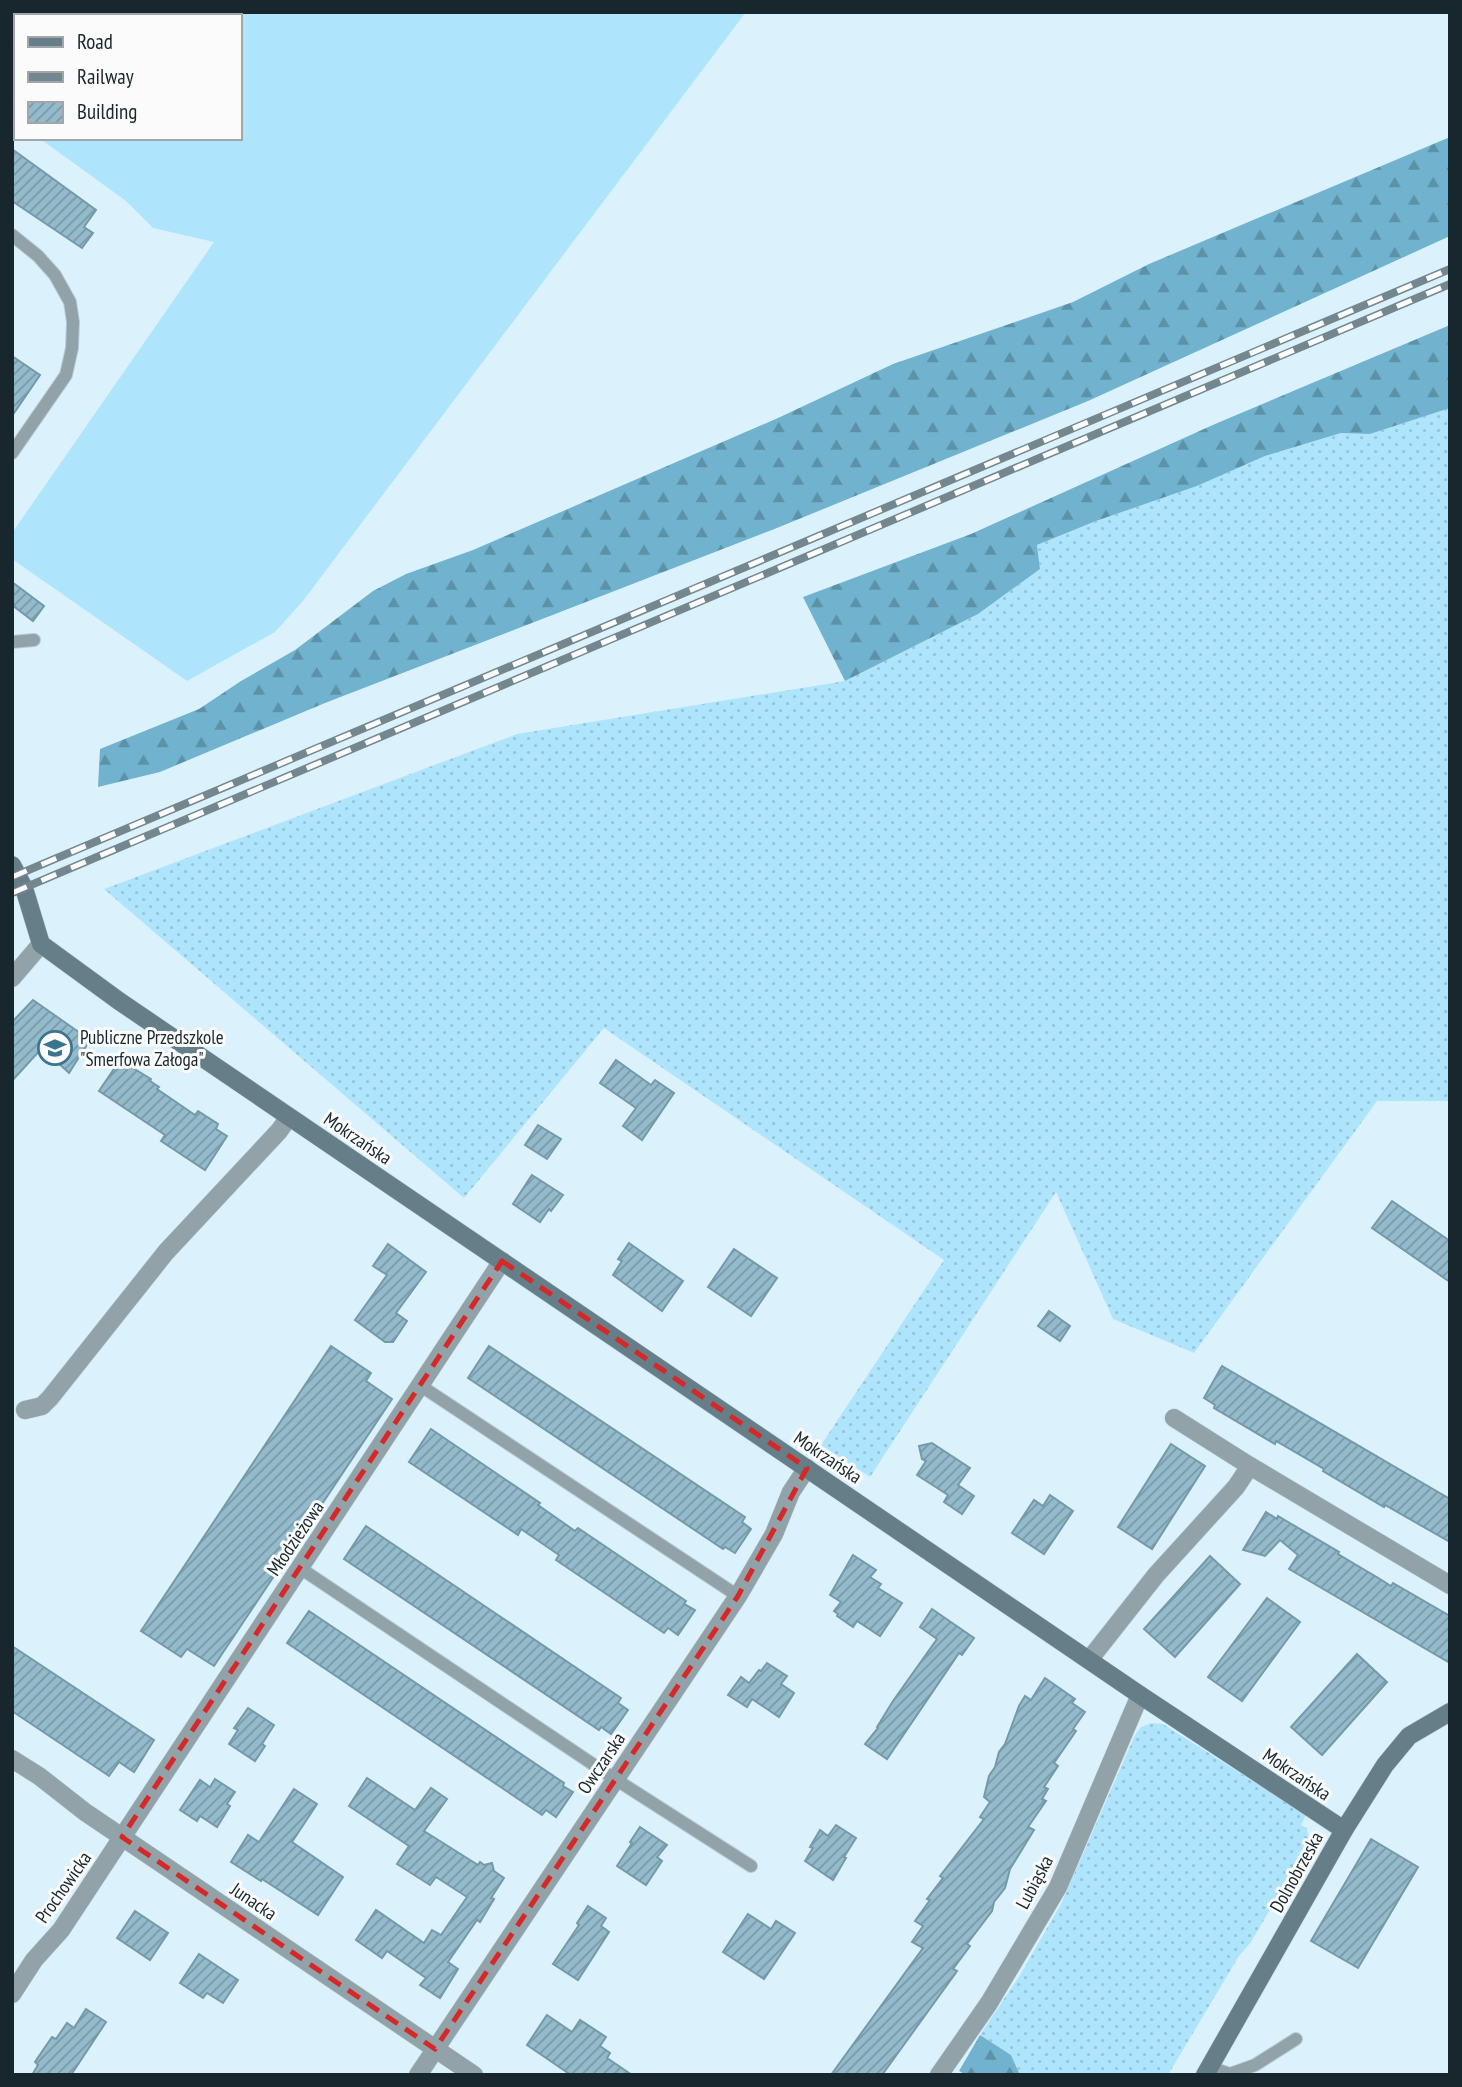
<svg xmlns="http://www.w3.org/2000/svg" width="1462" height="2087" font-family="'PT Sans Narrow',sans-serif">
  <defs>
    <pattern id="grass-dots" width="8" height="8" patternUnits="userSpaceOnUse" patternTransform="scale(1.75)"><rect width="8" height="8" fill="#afe5fc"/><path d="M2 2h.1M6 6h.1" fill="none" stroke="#96c4d8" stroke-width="1.8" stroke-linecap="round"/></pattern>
    <pattern id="forest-firs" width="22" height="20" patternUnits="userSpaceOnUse" patternTransform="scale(1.75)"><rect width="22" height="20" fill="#71b3cf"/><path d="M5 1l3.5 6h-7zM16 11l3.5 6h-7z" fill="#5c92a8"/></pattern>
    <pattern id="building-hatch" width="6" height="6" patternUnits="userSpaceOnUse" patternTransform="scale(1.75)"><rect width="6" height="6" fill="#94bbcc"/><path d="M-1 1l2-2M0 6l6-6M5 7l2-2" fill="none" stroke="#7898a6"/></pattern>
  </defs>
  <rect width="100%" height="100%" fill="#dbf2fd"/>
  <!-- grass -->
  <g fill="url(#grass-dots)">
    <polygon points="1450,408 1450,1101 1377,1101 1194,1353 1113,1319 1056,1192 870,1477 821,1445 944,1260 604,1028 464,1198 104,889 517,734 845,681 978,614 1040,569 1037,545 1096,521 1197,486 1265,456 1341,433 1370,434"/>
    <polygon points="1151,1723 1163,1724 1306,1815 1301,1825 1307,1828 1309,1843 1251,1942 1239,1956 1168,2075 1020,2075 1011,2055 980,2035 1020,1975 1061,1904 1135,1735 1141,1727"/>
  </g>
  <!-- forest -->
  <g fill="url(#forest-firs)">
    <polygon points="1450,137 1450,236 1088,401 772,530 325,703 160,772 98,787 100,749 199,709 241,681 295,650 373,591 406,574 473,550 778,418 893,364 1073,302 1149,264"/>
    <polygon points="1450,325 1450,408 1370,434 1341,433 1265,456 1197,486 1096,521 1037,545 1040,569 978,614 845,681 803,597 971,534 1215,424"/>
    <polygon points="980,2035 1011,2055 1020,2075 966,2075 959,2071"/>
  </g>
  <!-- garden -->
  <polygon fill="#afe5fc" points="12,12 746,12 303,601 275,632 187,681 12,559 12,533 214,242 153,228 126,201 39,138 240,138 240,16 16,16 16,121 12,119"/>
  <!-- building -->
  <g fill="url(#building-hatch)" stroke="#749aaa" stroke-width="2">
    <polygon points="12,149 96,210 84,227 93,233 82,248 12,201"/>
    <polygon points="12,356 40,375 12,416"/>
    <polygon points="12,582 44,606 33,621 12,605"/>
    <polygon points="33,1000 90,1040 69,1073 42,1048 12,1081 12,1022"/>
    <polygon points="120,1060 151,1079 150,1081 159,1087 157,1089 195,1115 198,1111 218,1124 216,1129 227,1136 205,1170 161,1141 165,1135 99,1091"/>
    <polygon points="616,1060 651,1085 655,1080 674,1093 642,1140 623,1126 636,1108 600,1083"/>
    <polygon points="538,1125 561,1139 547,1159 525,1145"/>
    <polygon points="532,1175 563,1195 551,1211 549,1209 540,1222 513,1204"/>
    <polygon points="1392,1201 1450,1241 1450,1282 1372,1228"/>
    <polygon points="629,1243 683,1281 662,1311 613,1275 622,1261 618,1259"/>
    <polygon points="388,1244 426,1272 396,1313 407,1321 393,1342 385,1342 355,1320 387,1275 373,1266"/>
    <polygon points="734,1249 777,1278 751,1316 708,1287"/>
    <polygon points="1049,1311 1070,1326 1060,1341 1038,1326"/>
    <polygon points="331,1346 371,1373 366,1381 392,1399 214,1666 187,1649 181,1657 141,1631"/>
    <polygon points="489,1346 745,1517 742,1522 751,1529 735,1553 725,1547 723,1549 468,1378"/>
    <polygon points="1222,1366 1450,1499 1450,1542 1385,1505 1384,1507 1323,1471 1324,1469 1276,1441 1275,1444 1214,1408 1215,1405 1204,1398"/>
    <polygon points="431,1429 540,1503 538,1505 575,1531 578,1528 686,1601 684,1604 695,1610 678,1635 668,1628 664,1633 556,1560 559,1555 521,1529 518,1535 409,1462"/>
    <polygon points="932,1443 970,1468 958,1485 974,1496 962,1514 944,1502 948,1495 917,1475 926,1461 922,1459 919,1446"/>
    <polygon points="1171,1444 1205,1466 1152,1549 1118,1527"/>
    <polygon points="1050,1495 1073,1511 1044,1554 1012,1533 1034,1500 1043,1506"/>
    <polygon points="1266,1512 1277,1519 1278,1516 1288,1522 1339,1552 1338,1554 1380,1579 1391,1586 1393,1583 1450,1616 1450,1663 1289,1569 1298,1555 1280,1540 1265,1556 1243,1550"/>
    <polygon points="366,1526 621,1698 618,1703 628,1710 611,1734 601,1727 599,1730 344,1559"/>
    <polygon points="853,1555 876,1570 870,1577 881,1584 878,1588 902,1603 880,1636 857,1621 853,1627 837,1616 838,1614 834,1611 841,1602 830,1595"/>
    <polygon points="1210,1556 1240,1584 1175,1657 1144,1629"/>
    <polygon points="1267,1598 1300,1622 1242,1701 1208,1677"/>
    <polygon points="932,1609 974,1638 962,1655 959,1653 887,1759 865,1744 878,1728 877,1727 893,1701 937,1639 920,1627"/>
    <polygon points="309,1611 564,1783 563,1786 573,1792 556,1817 546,1810 542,1815 287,1643"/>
    <polygon points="12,1646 154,1740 134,1772 119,1762 109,1776 12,1711"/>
    <polygon points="1357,1654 1387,1682 1322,1755 1291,1727"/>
    <polygon points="767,1663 787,1676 781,1684 794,1693 779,1717 752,1699 747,1707 728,1695 741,1677 749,1683 759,1670 761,1671"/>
    <polygon points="1045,1678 1075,1699 1072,1703 1085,1712 1073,1729 1076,1731 1054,1763 1058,1766 1044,1787 1048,1789 1042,1799 1046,1801 1028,1827 1034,1830 1010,1869 1005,1888 994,1902 992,1911 967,1944 970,1946 953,1969 957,1971 882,2075 831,2075 923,1948 912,1942 923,1926 915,1921 930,1900 927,1899 943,1878 940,1876 984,1819 980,1817 990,1802 984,1797 989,1776 995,1767 999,1752 1005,1744 1019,1706 1025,1696 1031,1700"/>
    <polygon points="248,1708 274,1725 262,1744 265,1746 255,1761 229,1744 238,1730 234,1728"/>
    <polygon points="367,1778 415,1810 431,1788 447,1799 424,1831 478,1865 480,1862 484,1865 492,1863 494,1871 504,1878 491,1898 494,1899 480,1922 477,1920 448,1962 458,1969 440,1998 420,1985 426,1978 387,1951 382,1958 356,1940 376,1910 424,1943 432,1930 441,1935 467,1897 436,1877 430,1885 397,1864 409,1846 349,1806"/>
    <polygon points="215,1779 235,1792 227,1804 230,1806 217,1827 200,1816 197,1821 180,1810 200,1780 210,1787"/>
    <polygon points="294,1789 317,1804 292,1842 343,1877 318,1915 262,1879 261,1881 231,1862 248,1835 259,1842"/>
    <polygon points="836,1825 856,1838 844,1857 846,1858 833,1880 805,1861 813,1848 810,1847 820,1830 828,1836"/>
    <polygon points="640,1827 667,1845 657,1857 662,1861 646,1885 617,1866 632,1843 630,1842"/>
    <polygon points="1371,1839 1418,1867 1358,1968 1311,1941"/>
    <polygon points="588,1906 606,1918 601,1926 609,1932 578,1980 553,1964 579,1925 577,1923"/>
    <polygon points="135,1911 168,1933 150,1960 117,1938"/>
    <polygon points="748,1914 771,1929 776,1921 795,1933 764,1979 723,1952"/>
    <polygon points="199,1954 238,1980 223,2003 207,1993 203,1998 180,1983"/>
    <polygon points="86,2009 106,2022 71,2075 32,2075 38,2065 35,2062 52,2037 56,2039 67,2023 74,2028"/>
    <polygon points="547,2015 572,2032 580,2020 606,2037 600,2046 610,2053 607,2058 632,2075 571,2075 527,2045"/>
  </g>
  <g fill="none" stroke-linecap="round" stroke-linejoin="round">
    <!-- lane casing -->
    <g stroke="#b8cdd8" stroke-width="14">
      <g id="lane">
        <polyline points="12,235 38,256 55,275 70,302 73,322 72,348 66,375 12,453"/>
        <polyline points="12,642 34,640"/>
        <polyline points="421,1386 738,1596"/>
        <polyline points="300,1568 615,1779 751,1866"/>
        <polyline points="1209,2067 1230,2074 1255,2065 1296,2039"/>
      </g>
    </g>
    <!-- street casing -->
    <g stroke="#b8cdd8" stroke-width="19">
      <g id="street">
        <polyline points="12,978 41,944"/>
        <polyline points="25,1410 42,1406 50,1398 166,1252 279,1131 289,1117"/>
        <polyline points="1174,1418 1250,1466 1450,1585"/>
        <polyline points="1089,1660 1156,1575 1236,1487 1250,1466"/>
        <polyline points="12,1759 39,1776 85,1812 474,2075"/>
        <polyline points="12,1994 34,1960 61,1930 502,1261"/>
        <polyline points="418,2075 738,1596 774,1534 791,1492 807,1468"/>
        <polyline points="939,2075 989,2003 1058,1887 1140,1695"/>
      </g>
    </g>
    <!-- secondary casing -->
    <g stroke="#b8cdd8" stroke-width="19">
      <g id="secondary">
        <polyline points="12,865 24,888 41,944 119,1001 1140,1695 1344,1830"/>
        <polyline points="1205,2075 1344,1830 1385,1765 1409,1736 1450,1712"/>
      </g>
    </g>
    <!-- lane -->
    <use href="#lane" stroke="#92a2a9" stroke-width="12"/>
    <!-- street -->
    <use href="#street" stroke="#92a2a9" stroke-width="18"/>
    <!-- secondary -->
    <use href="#secondary" stroke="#657e88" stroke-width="18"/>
    <!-- rail casing -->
    <g stroke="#74878f" stroke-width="8">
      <g id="rail">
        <polyline points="12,877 1450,269"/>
        <polyline points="12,893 1450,284"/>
      </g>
    </g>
    <!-- rail -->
    <use href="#rail" stroke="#fbfbfb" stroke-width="5" stroke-dasharray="16" stroke-linecap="butt"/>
  </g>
  <!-- marked area -->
  <path fill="none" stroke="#d62828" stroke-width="5" stroke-dasharray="14 9" stroke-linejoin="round" d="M502 1261 807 1468 738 1596 435 2049 122 1837Z"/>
  <!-- icons -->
  <defs>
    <g id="school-ring" transform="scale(1.75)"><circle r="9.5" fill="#fbfbfb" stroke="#39758d" stroke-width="1.5"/><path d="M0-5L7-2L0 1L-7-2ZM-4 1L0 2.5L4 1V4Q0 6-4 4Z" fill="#39758d"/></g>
  </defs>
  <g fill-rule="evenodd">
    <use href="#school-ring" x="55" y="1048"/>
  </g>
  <g text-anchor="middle" stroke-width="6" stroke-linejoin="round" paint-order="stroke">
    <!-- poi labels -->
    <g font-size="19" fill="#18272d" stroke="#fbfbfb" text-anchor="start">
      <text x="80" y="1044">Publiczne Przedszkole<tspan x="80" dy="22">"Smerfowa Załoga"</tspan></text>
    </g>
    <!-- street labels -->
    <g font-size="19" fill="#18272d" stroke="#fbfbfb">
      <text transform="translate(358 1138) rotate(34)" y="7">Mokrzańska</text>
      <text transform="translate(828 1457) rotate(34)" y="7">Mokrzańska</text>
      <text transform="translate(295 1538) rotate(-56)" y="7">Młodzieżowa</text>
      <text transform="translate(601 1763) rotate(-56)" y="7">Owczarska</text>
      <text transform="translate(1297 1774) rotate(34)" y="7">Mokrzańska</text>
      <text transform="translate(1296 1872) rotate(-61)" y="7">Dolnobrzeska</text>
      <text transform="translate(1034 1882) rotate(-62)" y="7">Lubiąska</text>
      <text transform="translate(63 1887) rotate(-55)" y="7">Prochowicka</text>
      <text transform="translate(254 1901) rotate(34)" y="7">Junacka</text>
    </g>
  </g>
  <!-- border -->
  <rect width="1462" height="2087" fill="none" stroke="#18272d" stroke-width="28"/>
  <!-- legend -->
  <rect x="14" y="14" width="228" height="126" fill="#fbfbfb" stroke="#a0a6a9" stroke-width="2"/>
  <rect x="28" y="37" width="35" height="10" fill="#657e88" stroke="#a0a6a9" stroke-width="2"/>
  <text x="77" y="49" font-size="21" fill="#18272d">Road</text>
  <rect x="28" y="72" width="35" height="10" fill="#74878f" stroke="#a0a6a9" stroke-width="2"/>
  <text x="77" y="84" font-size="21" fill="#18272d">Railway</text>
  <rect x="28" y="102" width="35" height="21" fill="url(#building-hatch)" stroke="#a0a6a9" stroke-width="2"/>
  <text x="77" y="119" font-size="21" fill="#18272d">Building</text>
</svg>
